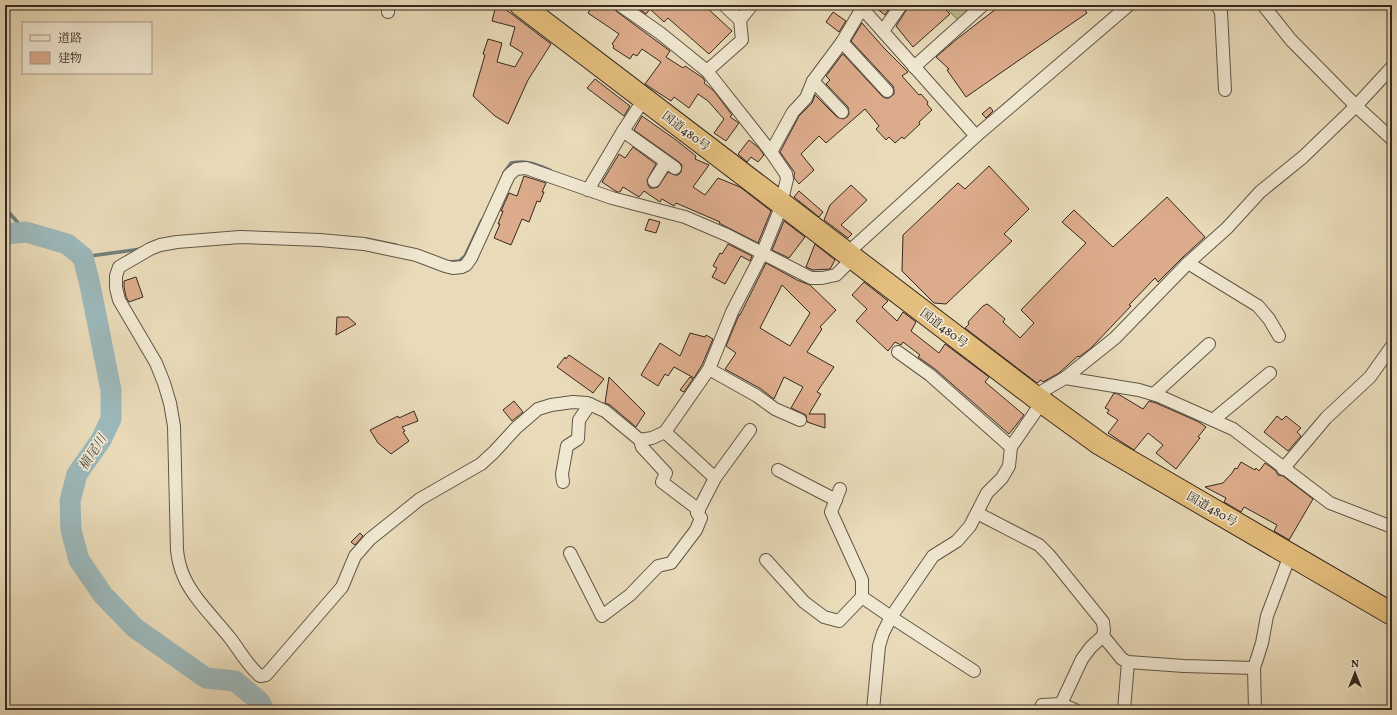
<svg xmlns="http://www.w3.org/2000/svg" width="1397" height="715" font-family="Vollkorn,'Noto Serif JP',serif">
  <rect width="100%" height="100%" fill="#e9dbb9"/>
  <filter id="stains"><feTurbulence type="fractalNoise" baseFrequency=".005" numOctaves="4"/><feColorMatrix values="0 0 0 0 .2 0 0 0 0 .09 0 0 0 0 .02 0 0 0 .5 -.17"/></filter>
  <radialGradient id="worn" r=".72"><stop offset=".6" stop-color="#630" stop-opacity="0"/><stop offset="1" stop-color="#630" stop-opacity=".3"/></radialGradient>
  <!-- green -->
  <polygon fill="#bcbe8b" stroke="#787456" points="943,5 968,5 972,9 960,22"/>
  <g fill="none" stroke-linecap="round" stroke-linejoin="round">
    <!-- stream -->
    <g stroke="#727f7d" stroke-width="3.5">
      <path d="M504 173 511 163C526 160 535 164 550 170"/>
      <polyline points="5,208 26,232"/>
      <polyline points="366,239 396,245"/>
      <polyline points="83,257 141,249"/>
      <polyline points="449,262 459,261 465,256 482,220"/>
    </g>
    <!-- river -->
    <polyline stroke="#9cb8ba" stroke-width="21" points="5,234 26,232 67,244 83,257 90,285 111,390 111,419 101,440 77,474 70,501 71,530 79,560 103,595 135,628 206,678 235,681 259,701 264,710"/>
  </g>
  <!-- building -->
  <g fill="#dcab8b" stroke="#342921" fill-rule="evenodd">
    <polygon points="496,5 500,5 551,44 528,80 508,124 495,116 473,96 485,55 483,54 488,39 502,43 497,62 515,67 523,53 510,45 515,27 492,21"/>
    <polygon points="593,5 610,5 613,7 616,11 670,51 666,57 683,68 685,66 703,78 705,81 704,83 714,91 732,115 730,117 739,123 726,141 714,133 724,119 708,101 698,94 689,108 674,97 671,101 645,84 661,62 642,49 637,56 633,54 630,59 613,48 614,46 612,44 619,34 588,13"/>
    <polygon points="642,5 704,5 732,31 709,54 668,18 664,22 650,9 646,14 639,9"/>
    <polygon points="872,5 892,5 885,15"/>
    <polygon points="908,5 941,5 950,14 913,47 896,26 907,9"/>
    <polygon points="1001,5 1082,5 1087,13 966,97 947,70 949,69 936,57 957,39"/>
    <polygon points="833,12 846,21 839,32 826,22"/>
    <polygon points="862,23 884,48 908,72 902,76 919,95 921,94 928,102 927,104 932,110 919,122 920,124 904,139 902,137 895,143 889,137 886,140 876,129 879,126 865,109 826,143 819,136 801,154 814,170 799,184 794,178 794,174 795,173 780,152 799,116 812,103 815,95 837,117 843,119 847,117 849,114 848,107 826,84 830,80 826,76 841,56 843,54 882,96 885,98 889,98 894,94 894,90 893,86 851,41"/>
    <polygon points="595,79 630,106 624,116 587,88"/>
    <polygon points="990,107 993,111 986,118 982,114"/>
    <polygon points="642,116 676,140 696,156 695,159 709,165 693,187 705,195 718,178 740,187 771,211 758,243 719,223 720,222 676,203 674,206 662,199 660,202 644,191 639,197 623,187 620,192 617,192 602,182 619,154 625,158 633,147 656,164 647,180 648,185 650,188 654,188 658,187 668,172 675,175 678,175 681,172 682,165 679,162 634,130"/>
    <polygon points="749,140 759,148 764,155 758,162 751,157 747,162 738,154"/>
    <polygon points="989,166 1029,209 1004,234 1012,241 946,304 934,303 902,271 903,235 958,183 965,189"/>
    <polygon points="524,176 546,183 542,192 544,192 540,202 537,201 529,222 522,219 511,245 494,238 500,224 498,224 503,211 501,211 509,193 517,196"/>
    <polygon points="851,185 867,200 841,225 852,234 848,238 824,220 830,205"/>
    <polygon points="799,191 823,212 819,217 794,197"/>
    <polygon points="1167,197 1205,237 1183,257 1158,282 1155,278 1129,305 1131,306 1091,348 1079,357 1078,356 1059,373 1043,382 1041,380 1037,383 965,328 969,324 968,322 983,306 987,304 990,306 1005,319 1003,322 1020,338 1034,323 1021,310 1086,243 1062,222 1074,210 1113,247"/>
    <polygon points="649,219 660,222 656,233 645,230"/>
    <polygon points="784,221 805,237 789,258 772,250"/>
    <polygon points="728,244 752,256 750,261 741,256 725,284 712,277 717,268 713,266 720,253 722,254"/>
    <polygon points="815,244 835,260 830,269 813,270 806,267"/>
    <path d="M766 263 797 280 810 285 836 310 820 327 822 329 807 352 834 367 817 392 821 394 809 414H825V428L807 422 806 415 791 408 803 387 784 377 774 399 761 389 725 369 736 353 726 346 739 315H740ZM782 285 810 313 790 346 760 328Z"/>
    <polygon points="136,277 143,297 129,302 126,297 124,287 124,281"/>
    <polygon points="864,282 888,301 882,307 897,321 903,312 916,322 911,331 939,353 945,344 989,377 985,382 1024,415 1009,434 935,369 918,357 920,355 903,342 901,345 895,342 888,351 856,321 867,309 852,295"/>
    <polygon points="337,317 348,317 356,324 336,335"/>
    <polygon points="690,333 705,337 706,335 713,339 702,365 694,378 674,367 668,376 665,374 658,386 641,375 660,343 680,356"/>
    <polygon points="569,355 604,379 593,393 557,367 565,357 566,359"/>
    <polygon points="609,377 645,413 636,427 610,405 605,403"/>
    <polygon points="690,377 693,379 684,392 680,390"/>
    <polygon points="1114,393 1118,394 1143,409 1149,401 1156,403 1199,422 1206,427 1198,437 1200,438 1176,469 1156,453 1163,445 1148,433 1134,450 1108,433 1118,420 1107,413 1109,410 1105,408"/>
    <polygon points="514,401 523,412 512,421 503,410"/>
    <polygon points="414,411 418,421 402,427 405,431 403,432 409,441 391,454 378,443 370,430 398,416 399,418"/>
    <polygon points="1277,416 1282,420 1286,416 1301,428 1297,432 1301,436 1288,451 1264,432"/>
    <polygon points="1241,462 1255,470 1256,468 1259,471 1265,463 1276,471 1278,475 1283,476 1313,499 1289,540 1274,531 1277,525 1246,508 1244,507 1241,512 1224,502 1226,498 1205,487 1223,483 1232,473 1235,468 1237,469"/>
    <polygon points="360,533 363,536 355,545 351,542"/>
  </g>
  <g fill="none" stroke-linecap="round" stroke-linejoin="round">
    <!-- street casing -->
    <g stroke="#615647" stroke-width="14">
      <g id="street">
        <polyline points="388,5 388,12"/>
        <polyline points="620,5 660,33 707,71 771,152 786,174 787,179 779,212 762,254 732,312 709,369 665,432 652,438 640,440"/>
        <polyline points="724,5 740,20"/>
        <polyline points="1217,5 1221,12 1225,90"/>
        <polyline points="1263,5 1291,40 1356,106 1392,139"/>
        <polyline points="862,8 976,136"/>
        <polyline points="883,31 901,5"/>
        <polyline points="842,42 887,91"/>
        <polyline points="914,67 983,5"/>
        <polyline points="707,71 742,40 740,20 752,5"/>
        <polyline points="813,81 842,112"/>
        <polyline points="623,131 675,168"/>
        <polyline points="771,152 793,112 806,98 813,81 842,42 864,5"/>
        <polyline points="654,181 666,162"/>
        <polyline points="588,190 623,131 644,99"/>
        <polyline points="1188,263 1258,306 1269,319 1279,336"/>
        <polyline points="898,352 930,375 1011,447"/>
        <polyline points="709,369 757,396 775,409 800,420"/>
        <polyline points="1065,378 1139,390 1159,396 1233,429 1330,503 1392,527"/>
        <polyline points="1154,394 1209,344"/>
        <polyline points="1034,396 1065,378 1115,338 1188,263 1227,228 1260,192 1303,157 1356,106 1392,67"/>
        <polyline points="1213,420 1270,373"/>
        <polyline points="665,432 715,478"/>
        <polyline points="1283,469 1326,418 1370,377 1392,346"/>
        <polyline points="778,470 836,500"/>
        <polyline points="563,482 562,474 567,446 578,439 579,420 590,404"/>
        <polyline points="840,489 831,512 862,580 862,597 891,617 974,671"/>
        <path d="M699 510 662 482 666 473 642 447 640 440 605 411 587 403 573 402 551 405 538 409 516 428 494 452 481 464 420 499 370 539 355 556 342 587 266 675 260 676C247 665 240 651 230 638 215 619 194 599 184 577 180 568 178 560 177 550L174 426 170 403 164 383 156 363 119 300 116 288V276L119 267 150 249 160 245 177 242 240 237 320 240 364 244 416 255 445 266 453 268 462 267 466 265 471 258 509 175 516 169 526 168 612 198 685 217 727 235 811 278H822L836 275 847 264 848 255 853 248 976 136 1129 5"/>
        <polyline points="977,513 1039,545 1049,555 1103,622 1104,630 1103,636"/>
        <polyline points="570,553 602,616 630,595 658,566 671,563 696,530 701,518 697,513 715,478 750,430"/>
        <polyline points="766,560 804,602 824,617 839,621 862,597"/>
        <polyline points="1254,668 1255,710"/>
        <polyline points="873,710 879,646 883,633 891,617 933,556 957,541 970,526 987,493 1002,478 1009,466 1011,447 1042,402"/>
        <polyline points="1040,710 1042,705 1061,704 1082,659 1091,647 1103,636 1122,659 1128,662 1184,666 1254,668 1262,643 1267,616 1290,555"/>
        <polyline points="1059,710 1061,704 1075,710"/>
        <polyline points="1124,710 1128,662"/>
      </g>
    </g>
    <!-- highway casing -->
    <g stroke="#342921" stroke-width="24">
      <polyline id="highway" points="521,5 1034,396 1100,444 1392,614"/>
    </g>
    <!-- street -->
    <use href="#street" stroke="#f1e8d2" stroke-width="12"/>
    <!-- highway -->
    <use href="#highway" stroke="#e4be7c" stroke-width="22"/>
  </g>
  <g text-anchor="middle" stroke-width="3.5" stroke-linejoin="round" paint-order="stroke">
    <!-- street labels -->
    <g font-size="12" fill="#342921" stroke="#f1e8d2">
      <text transform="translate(686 131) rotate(37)" y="4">国道480号</text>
      <text transform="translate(944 328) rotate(37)" y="4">国道480号</text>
      <text transform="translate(1212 509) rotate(30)" y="4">国道480号</text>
    </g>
    <!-- water labels -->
    <g font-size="13" font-style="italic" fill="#4e4d47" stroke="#f1e8d2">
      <text transform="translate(92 452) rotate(-57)" y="5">槇尾川</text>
    </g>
  </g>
  <!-- margin -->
  <rect width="1397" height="715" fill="none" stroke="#e9dbb9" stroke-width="20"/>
  <rect x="6" y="6" width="1385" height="703" fill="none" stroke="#342921" stroke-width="2"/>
  <rect x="10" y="10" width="1377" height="695" fill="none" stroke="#342921"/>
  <!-- legend -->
  <rect x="22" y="22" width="130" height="52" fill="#f1e8d2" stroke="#a59c8b"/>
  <rect x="30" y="35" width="20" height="6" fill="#f1e8d2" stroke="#a59c8b"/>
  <text x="58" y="42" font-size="12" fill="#342921">道路</text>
  <rect x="30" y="52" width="20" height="12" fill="#dcab8b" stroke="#a59c8b"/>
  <text x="58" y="62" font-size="12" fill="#342921">建物</text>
  <!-- north arrow -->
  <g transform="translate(1355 673)" stroke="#f1e8d2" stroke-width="3" paint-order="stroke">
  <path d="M0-3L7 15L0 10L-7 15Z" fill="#342921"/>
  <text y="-6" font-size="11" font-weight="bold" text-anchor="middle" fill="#342921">N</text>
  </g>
  <rect width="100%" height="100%" filter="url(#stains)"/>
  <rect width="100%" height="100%" fill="url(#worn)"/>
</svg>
